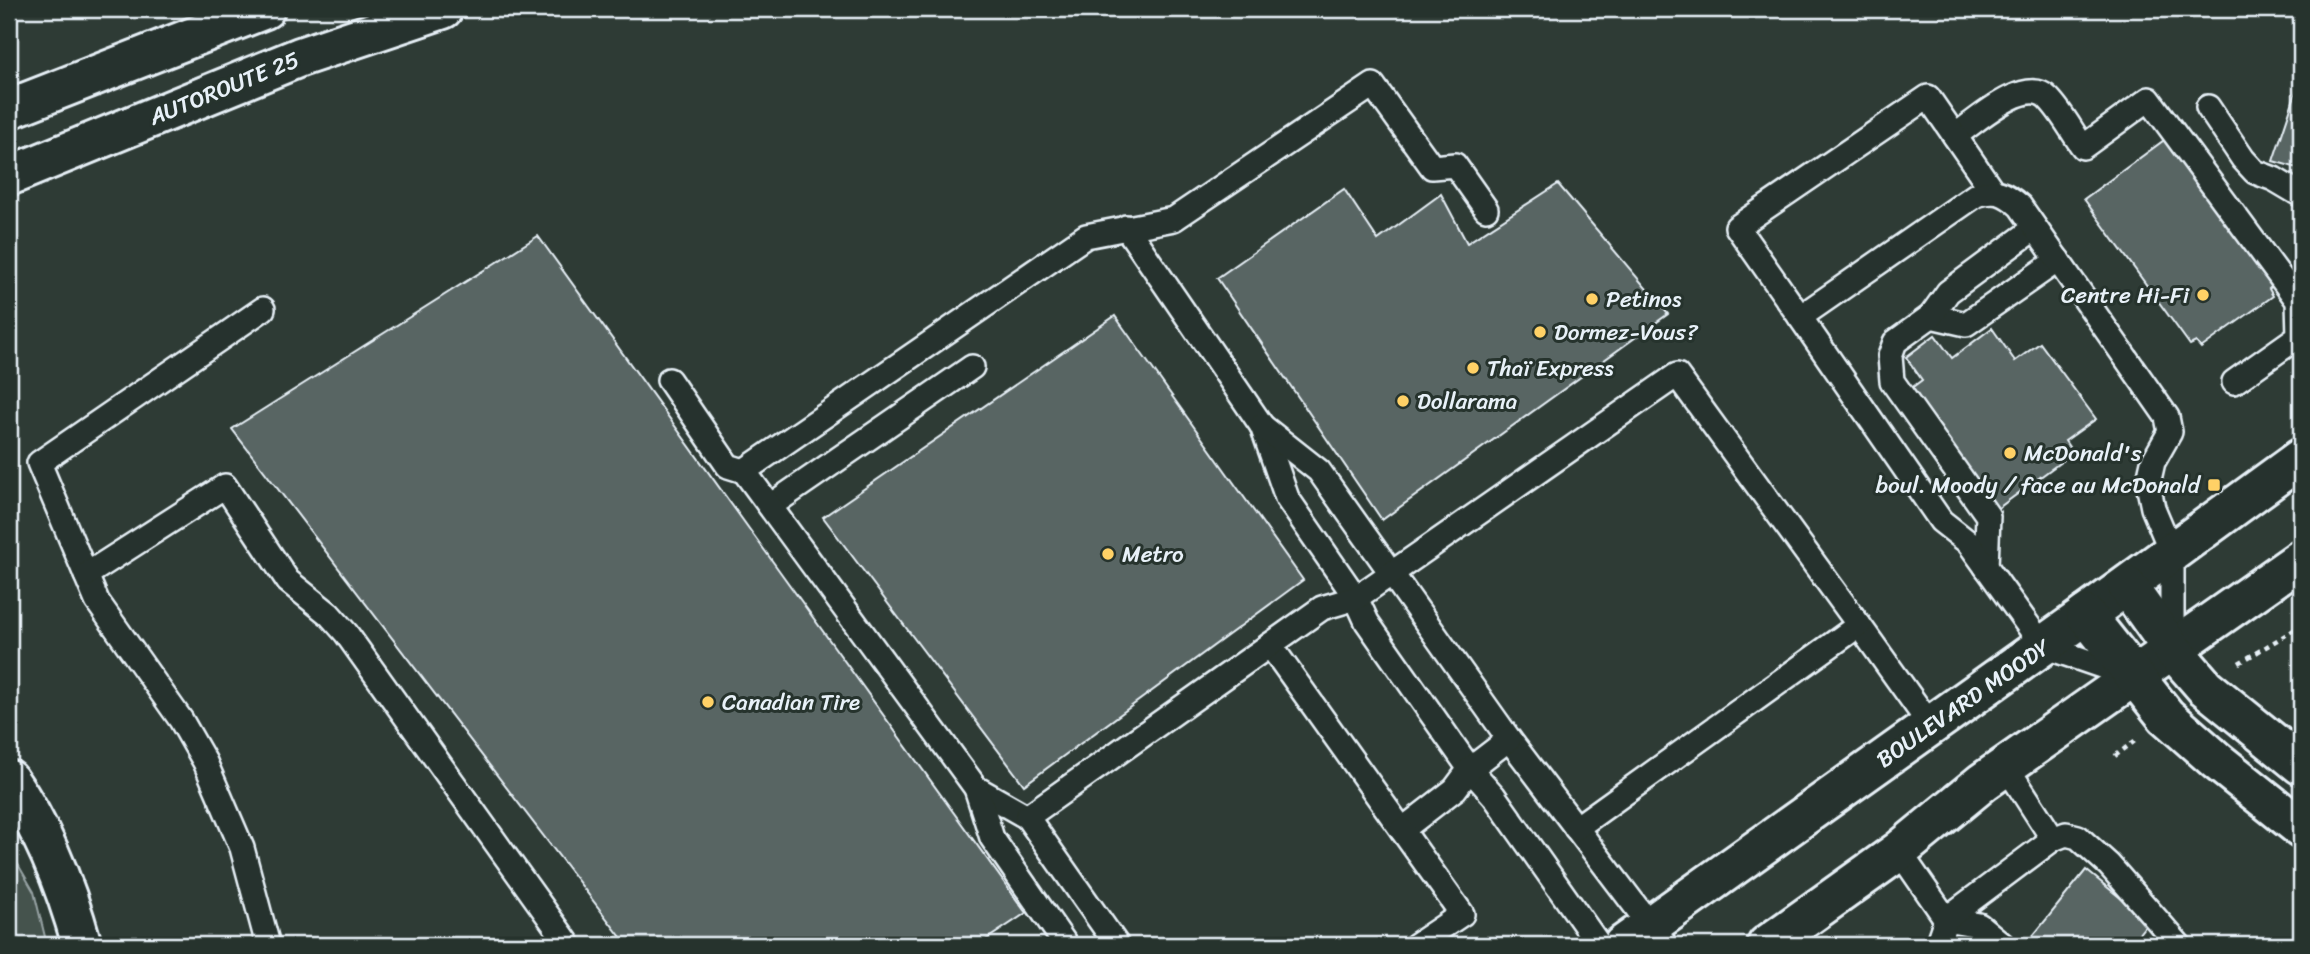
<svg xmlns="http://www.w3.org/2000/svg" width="2310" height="954" font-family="Sriracha,sans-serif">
  <rect width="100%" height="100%" fill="#2e3b35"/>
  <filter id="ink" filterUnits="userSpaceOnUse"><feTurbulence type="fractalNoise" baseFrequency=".0143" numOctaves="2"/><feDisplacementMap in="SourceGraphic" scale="14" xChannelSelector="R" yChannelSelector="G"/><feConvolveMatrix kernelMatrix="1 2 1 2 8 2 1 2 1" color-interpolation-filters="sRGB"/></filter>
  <g filter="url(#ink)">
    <!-- green -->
    <polygon fill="#45524e" stroke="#96a2a3" stroke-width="2" points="9,849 34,892 47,945 9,945"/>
    <!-- building -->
    <g fill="#596563" stroke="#e8f1f8" stroke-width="2">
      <polygon points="2297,89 2301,90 2301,169 2273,161"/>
      <polygon points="2167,138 2273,285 2269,289 2273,296 2201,348 2196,342 2190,345 2084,199"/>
      <polygon points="1558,184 1668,314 1382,520 1217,278 1344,189 1378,240 1441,194 1467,243"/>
      <polygon points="538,236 1026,913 978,945 627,945 232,429"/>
      <polygon points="1115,316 1303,580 1024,785 823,517"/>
      <polygon points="1992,328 2015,361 2040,343 2096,419 2065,441 2073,453 1997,509 1910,389 1922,380 1906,357 1935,335 1952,358"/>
      <polygon points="2086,870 2149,921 2130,945 2042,945 2032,937"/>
    </g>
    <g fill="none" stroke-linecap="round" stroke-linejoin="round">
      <!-- lane casing -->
      <g stroke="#e8f1f8" stroke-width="28">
        <g id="lane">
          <polyline points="2208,107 2243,159 2255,172 2274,179 2301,195"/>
          <path d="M1955 136C1975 122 2026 75 2048 98 2062 112 2072 132 2083 147L2149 99 2298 301 2299 336"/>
          <polyline points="1126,227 1262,426 1287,498 1356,598 1367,622 1470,769 1494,796 1599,945"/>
          <polyline points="263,309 39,463 97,601 181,720 205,762 242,848 268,945"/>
          <polyline points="1931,316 1966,324 2058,260"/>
          <polyline points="1800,317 1737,227 1928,97 1992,190"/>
          <polyline points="669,380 728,466 744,471"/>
          <polyline points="2234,382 2299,336 2301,338"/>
          <polyline points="1262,426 1319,471 1509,739 1665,945"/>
          <polyline points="770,506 972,367"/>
          <polyline points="1986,567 1988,516 1892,381 1890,356 1895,342 1931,316 1948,292 2035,228"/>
          <polyline points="86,575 225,486 288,581 329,614 346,633 569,945"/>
          <polyline points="1270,645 1402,830 1455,789 1470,769 1509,739"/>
          <path d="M2130 676 2043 646 1969 543 1941 521 1800 317 1976 195C1996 189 2004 192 2020 206L2167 417 2170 432 2153 462 2148 484 2153 508 2172 553V646"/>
          <polyline points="2006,766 2053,839"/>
          <polyline points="976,788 1027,817"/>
          <polyline points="1576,828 1859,625 1931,726"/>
          <polyline points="1402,830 1462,914 1416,945"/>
          <polyline points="1899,851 1946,919 1979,925 2003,945"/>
          <polyline points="1066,945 992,838 976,788 744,471 1086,236 1174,219 1373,85 1432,167 1455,165 1486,209"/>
          <polyline points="1117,945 1027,817 1322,608 1356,598 1677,375 1859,625"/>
          <polyline points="1937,945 1946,919 2053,839 2066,834 2078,837 2109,865 2179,945"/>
        </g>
      </g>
      <!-- secondary casing -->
      <g stroke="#e8f1f8" stroke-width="44">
        <g id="secondary">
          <polyline points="1623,945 2086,615 2301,458"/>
          <polyline points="1767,945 1899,851 1983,782 2301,559"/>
        </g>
      </g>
      <!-- highway casing -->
      <g stroke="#e8f1f8" stroke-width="44">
        <g id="highway">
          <polyline points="9,109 265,9"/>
          <polyline points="9,176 300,57 443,9"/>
          <polyline points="2127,586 2172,649 2205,687 2301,765"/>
          <polyline points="2086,615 2166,716 2217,761 2301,828"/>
          <path d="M9 780C44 830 66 887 82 945"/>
        </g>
      </g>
      <!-- path -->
      <g stroke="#e8f1f8" stroke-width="4.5" stroke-dasharray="5 5" stroke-linecap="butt">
        <polyline points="2239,663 2294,630 2301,627"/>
        <polyline points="2115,756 2136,740"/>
      </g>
      <!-- lane -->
      <use href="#lane" stroke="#26332d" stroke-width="23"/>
      <!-- secondary -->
      <use href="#secondary" stroke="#26332d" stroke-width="38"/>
      <!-- highway -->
      <use href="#highway" stroke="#26332d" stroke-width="38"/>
    </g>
  </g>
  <!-- markers -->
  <g fill="#ffd166" stroke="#26332d" stroke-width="2.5">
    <circle cx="2203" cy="295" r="7"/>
    <circle cx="1592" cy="299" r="7"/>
    <circle cx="1540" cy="332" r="7"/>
    <circle cx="1473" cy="368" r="7"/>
    <circle cx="1403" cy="401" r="7"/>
    <circle cx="2010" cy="453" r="7"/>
    <rect x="2207" y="478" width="14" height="14" rx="3.5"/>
    <circle cx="1108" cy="554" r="7"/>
    <circle cx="708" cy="702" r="7"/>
  </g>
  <g text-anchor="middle" stroke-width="6" stroke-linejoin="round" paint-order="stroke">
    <!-- street labels -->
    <g font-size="23" fill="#e8f1f8" stroke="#26332d">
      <text transform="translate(224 88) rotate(-22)" y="8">AUTOROUTE 25</text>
      <text transform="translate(1963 703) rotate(-35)" y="8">BOULEVARD MOODY</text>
    </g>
    <!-- poi labels -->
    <g font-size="23" fill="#e8f1f8" stroke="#26332d" text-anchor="start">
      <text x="2189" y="303" text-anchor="end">Centre Hi-Fi</text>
      <text x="1606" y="307">Petinos</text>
      <text x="1554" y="340">Dormez-Vous?</text>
      <text x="1487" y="376">Thaï Express</text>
      <text x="1417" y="409">Dollarama</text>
      <text x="2024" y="461">McDonald's</text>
      <text x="2200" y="493" text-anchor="end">boul. Moody / face au McDonald</text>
      <text x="1122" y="562">Metro</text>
      <text x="722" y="710">Canadian Tire</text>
    </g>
  </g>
  <!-- margin -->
  <rect width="2310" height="954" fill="none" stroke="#26332d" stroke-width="35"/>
  <rect x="18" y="18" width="2275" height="919" fill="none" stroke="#e8f1f8" stroke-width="2.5" filter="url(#ink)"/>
</svg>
